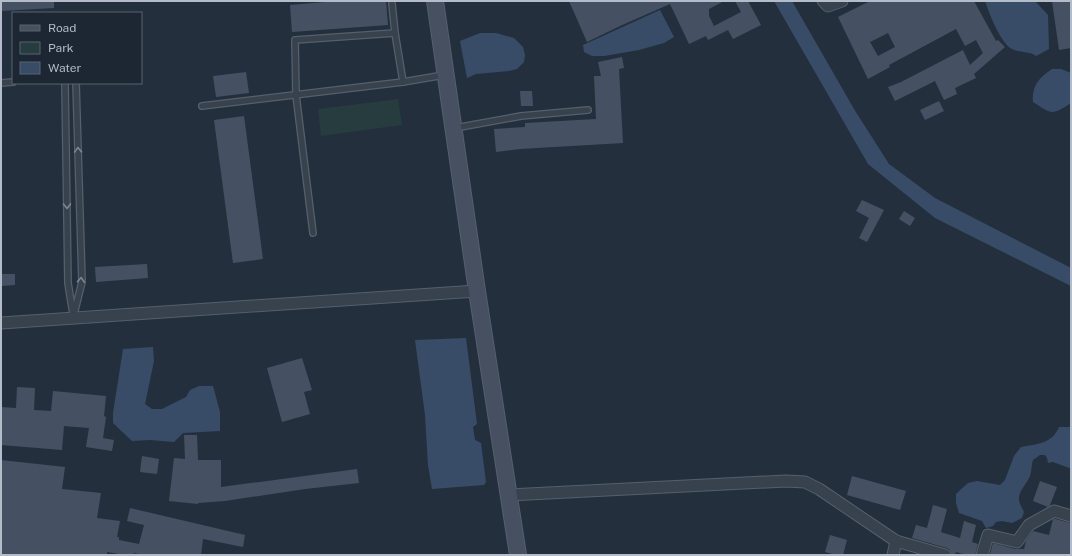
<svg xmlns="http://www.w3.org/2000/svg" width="1072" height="556" font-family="'Public Sans',sans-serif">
  <rect width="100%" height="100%" fill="#242f3e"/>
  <!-- green -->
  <polygon fill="#263c3f" points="398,99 402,125 321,136 318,109"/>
  <!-- water -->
  <g fill="#394c67">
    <polygon points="774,1 792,1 854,109 889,164 935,198 1071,268 1071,286 935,218 868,164"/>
    <path d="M985 1H1035L1048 15 1049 49 1036 56C1029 51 1020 53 1012 49 1001 44 989 13 985 1Z"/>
    <polygon points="660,10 674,37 664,43 639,50 604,56 592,56 584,52 583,45"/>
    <polygon points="480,33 496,33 514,38 523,47 525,55 524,62 517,69 509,71 476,74 467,78 460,41"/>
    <path d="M1052 69H1061L1071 73V103C1051 116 1052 114 1033 102 1032 85 1039 78 1052 69Z"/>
    <polygon points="466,338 477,424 473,427 475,440 481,443 486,482 484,485 432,489 428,465 425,415 415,340"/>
    <polygon points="153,347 154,361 145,404 152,409 162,409 186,397 190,390 199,386 213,386 220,412 220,431 183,433 174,442 150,440 132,441 113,423 113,413 123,349"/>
    <path d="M1059 427H1071V467L1069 468 1053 462 1048 463 1047 458 1045 455H1040L1033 460C1031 465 1032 471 1030 476 1027 484 1018 491 1019 500 1019 503 1022 508 1024 512L1022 518 1012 523 1002 521 996 522 993 526 986 528 982 521 959 513 956 503V494L968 483 977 481 1000 485 1005 480 1014 456 1021 447C1037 444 1052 444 1059 427Z"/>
  </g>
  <!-- building -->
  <g fill="#455162" fill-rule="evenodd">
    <polygon points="1,1 54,1 54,8 1,11"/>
    <polygon points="337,1 386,1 388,25 292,32 290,5"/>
    <polygon points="569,1 724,1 709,9 709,16 714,26 741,12 735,1 748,1 761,25 733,39 728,30 708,40 706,36 689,44 670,4 620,26 587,42"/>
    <path d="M870 1H974L996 41 998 40 1005 47 974 74 976 78 955 88 957 94 944 100 935 81 895 101 888 87 901 82 963 50 970 65 983 53 976 40 965 46 956 29 889 65 890 67 868 79 838 17ZM888 33 895 47 878 56 870 42Z"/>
    <polygon points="1052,1 1071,1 1071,48 1059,50"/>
    <polygon points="622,57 624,68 619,69 623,143 520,149 496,152 494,129 525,127 525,123 596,119 594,76 601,76 598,62"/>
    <polygon points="246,72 249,93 216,97 213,76"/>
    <polygon points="520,91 532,91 533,106 521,106"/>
    <polygon points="939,101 944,111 925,120 920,110"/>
    <polygon points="244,116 263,259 233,263 214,120"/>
    <polygon points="862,200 884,210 867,242 859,238 869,218 856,211"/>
    <polygon points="904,211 915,218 910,226 899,219"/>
    <polygon points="147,264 148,278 96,282 95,267"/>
    <polygon points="1,274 15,274 15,285 1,286"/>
    <polygon points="302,358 312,390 304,392 310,414 282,422 267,368"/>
    <polygon points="17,387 35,388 34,410 51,411 53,391 106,396 104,416 106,417 103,438 114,440 112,451 86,447 89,428 64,426 62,450 1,445 1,407 16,408"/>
    <polygon points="184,435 197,435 198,460 221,460 221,487 357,469 359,483 305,489 225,501 198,503 198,504 169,501 174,458 185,459"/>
    <polygon points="142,456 159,459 157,474 140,472"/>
    <polygon points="1,460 65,467 62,489 101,493 97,518 120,521 117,537 119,537 119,540 139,544 144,525 127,521 130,508 245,535 243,547 203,539 201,555 143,555 134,553 133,555 125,555 107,552 107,555 1,555"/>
    <polygon points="852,476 906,491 900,510 847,495"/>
    <polygon points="1040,481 1057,487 1050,505 1048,507 1033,501"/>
    <polygon points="933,505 947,509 941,532 944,533 960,538 964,521 976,525 972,542 978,544 975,555 966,555 956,552 955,555 952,555 950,550 947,548 912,538 916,525 927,528"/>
    <polygon points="1053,519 1055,519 1071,523 1071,555 990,554 993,543 1015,549 1024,549 1026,541 1033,531 1049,535"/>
    <polygon points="830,535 847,540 843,555 836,555 825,552"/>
  </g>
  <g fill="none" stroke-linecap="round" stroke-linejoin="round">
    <!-- lane casing -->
    <g stroke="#565f6c" stroke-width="8">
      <g id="lane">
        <polyline points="392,4 395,33 403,82"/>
        <polyline points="1,83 13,82"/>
        <polyline points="65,83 68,283 73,314"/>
        <polyline points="202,106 403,82 444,75"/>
        <polyline points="455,128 521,116 588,110"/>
        <polyline points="313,233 296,95 295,40 395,33"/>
        <polyline points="73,318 82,282 76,83"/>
      </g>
    </g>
    <!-- street casing -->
    <g stroke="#565f6c" stroke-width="13">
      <g id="street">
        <polyline points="823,1 828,6 842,1"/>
        <polyline points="1,323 477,291"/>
        <polyline points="509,495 786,481 805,482 819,489 896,541 945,555"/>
        <polyline points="893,555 896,541"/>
        <polyline points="982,555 988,535 1017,542 1029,525 1054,511 1071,516"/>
      </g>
    </g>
    <!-- secondary casing -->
    <g stroke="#565f6c" stroke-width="18">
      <polyline id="secondary" points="435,1 477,291 518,555"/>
    </g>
    <!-- lane -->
    <use href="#lane" stroke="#38414e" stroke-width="5.5"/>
    <!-- street -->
    <use href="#street" stroke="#38414e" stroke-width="11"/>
    <!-- secondary -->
    <use href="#secondary" stroke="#465061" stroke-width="16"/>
  </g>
  <!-- one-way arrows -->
  <defs><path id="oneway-chevron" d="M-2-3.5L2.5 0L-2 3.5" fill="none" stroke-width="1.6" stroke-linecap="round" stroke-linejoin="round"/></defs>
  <g stroke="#7c8592">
    <use href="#oneway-chevron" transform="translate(78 150) rotate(-92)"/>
    <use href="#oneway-chevron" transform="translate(67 206) rotate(89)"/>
    <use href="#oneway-chevron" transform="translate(81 280) rotate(-86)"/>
  </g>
  <!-- border -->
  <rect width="1072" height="556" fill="none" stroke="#b4bcc9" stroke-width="4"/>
  <!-- legend -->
  <rect x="12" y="12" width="130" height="72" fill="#1d2633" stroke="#59626f"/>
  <rect x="20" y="25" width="20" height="6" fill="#465061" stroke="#59626f"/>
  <text x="48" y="32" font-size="12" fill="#b4bcc9">Road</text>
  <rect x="20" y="42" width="20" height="12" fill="#263c3f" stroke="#59626f"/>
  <text x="48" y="52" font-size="12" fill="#b4bcc9">Park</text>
  <rect x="20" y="62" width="20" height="12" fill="#394c67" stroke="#59626f"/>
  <text x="48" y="72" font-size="12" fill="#b4bcc9">Water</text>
</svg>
